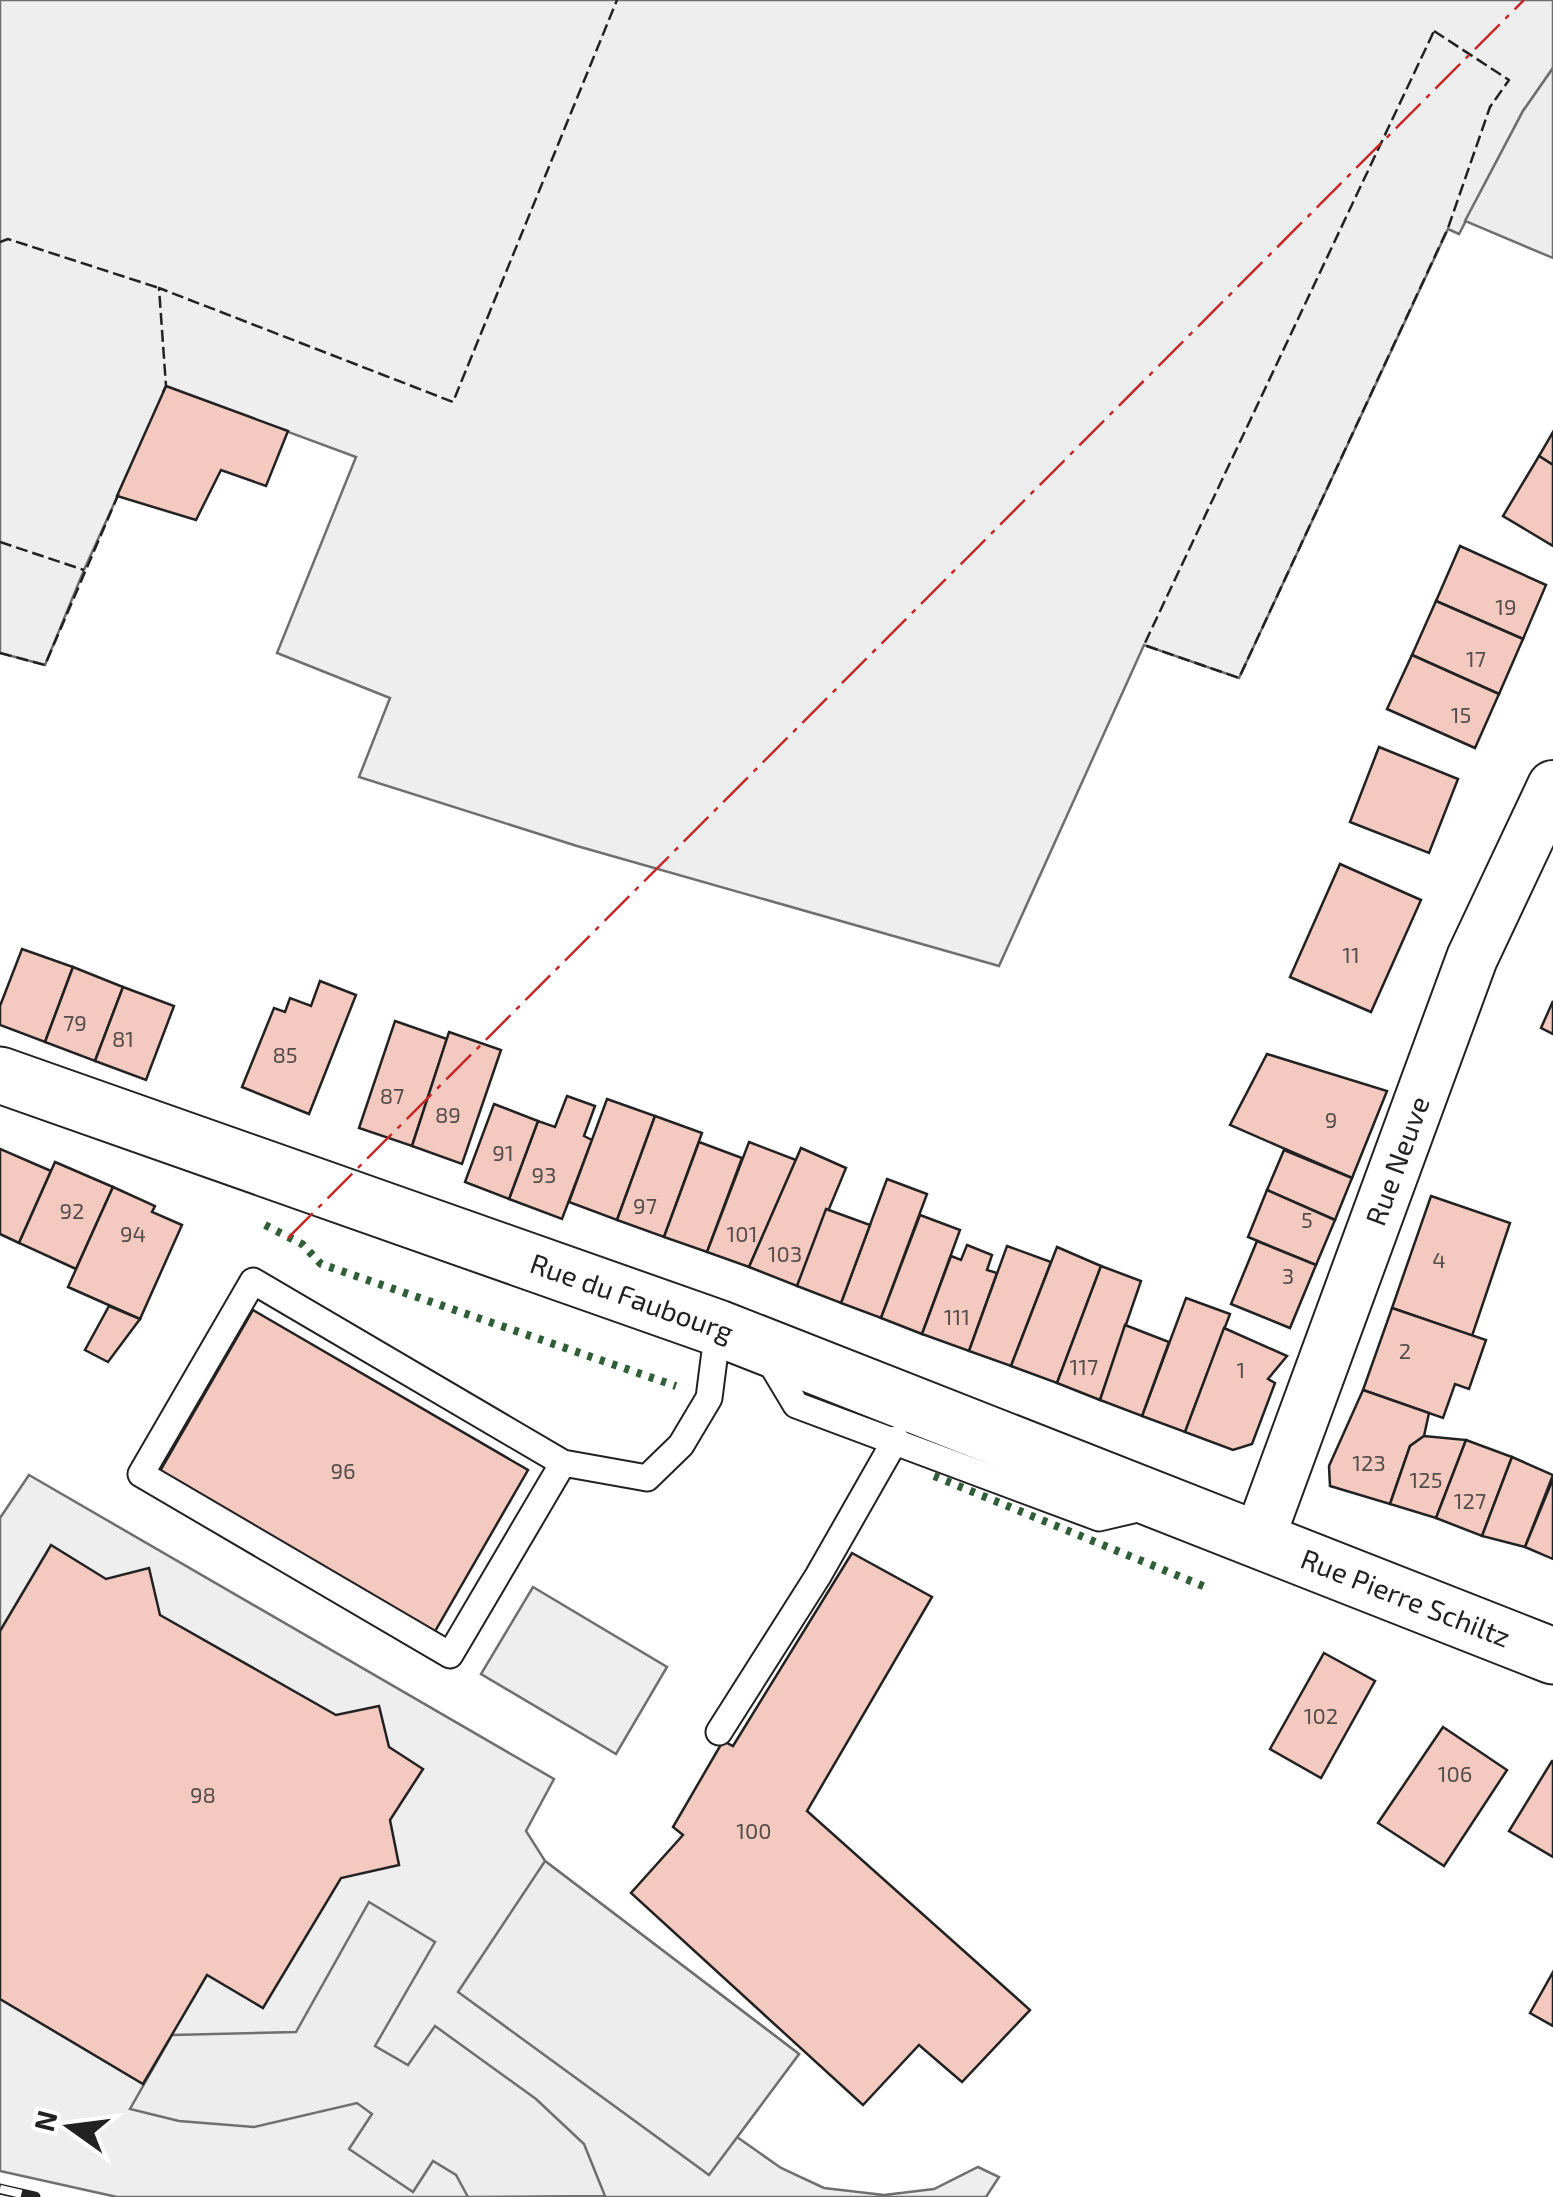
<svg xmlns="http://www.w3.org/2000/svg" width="1553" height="2197" font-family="'Exo 2',sans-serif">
  <rect width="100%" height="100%" fill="#fff"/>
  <!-- green -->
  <g fill="#eee" stroke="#6f6f6f" stroke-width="2.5">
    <polygon points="0,0 1553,0 1553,68 1523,111 1459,234 1448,229 1239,678 1144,645 999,966 577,846 359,777 390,698 277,653 356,457 167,387 84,570 45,665 0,653"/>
    <polygon points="29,1475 554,1779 526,1831 545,1861 799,2054 737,2137 781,2168 824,2188 884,2195 934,2189 978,2167 999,2177 986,2197 117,2197 0,2171 0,1518"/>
    <polygon points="533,1587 667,1667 616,1754 481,1674"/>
  </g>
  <!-- parking -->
  <g fill="#ededed" stroke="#6f6f6f" stroke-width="2.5">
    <polygon points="1553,68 1553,258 1465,221 1523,111"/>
    <polygon points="545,1861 799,2054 709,2175 458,1992"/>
    <polygon points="369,1902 435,1942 375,2046 408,2065 435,2026 536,2099 584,2144 605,2196 468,2197 456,2175 433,2161 413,2192 349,2149 372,2114 357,2103 254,2127 179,2121 130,2109 172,2035 296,2032"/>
  </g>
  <!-- building -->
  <g fill="#f3c9c0" stroke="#222" stroke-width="2.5">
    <polygon points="166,386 288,431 266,486 221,470 196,520 117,496"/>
    <polygon points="1553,432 1553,465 1539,456"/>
    <polygon points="1539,456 1553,465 1553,546 1503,516"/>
    <polygon points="1460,546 1546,585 1523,639 1436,601"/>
    <polygon points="1436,601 1523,639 1499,694 1412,655"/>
    <polygon points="1412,655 1499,694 1475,748 1387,709"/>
    <polygon points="1379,747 1458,779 1429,853 1350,822"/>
    <polygon points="1340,864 1421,900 1371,1012 1290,977"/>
    <polygon points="22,949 73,967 45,1042 0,1025 0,1006"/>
    <polygon points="73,967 123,987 95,1061 45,1042"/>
    <polygon points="320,981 356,995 309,1114 242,1087 274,1008 285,1012 290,998 311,1006"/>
    <polygon points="123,987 174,1006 146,1080 95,1061"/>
    <polygon points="1553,1001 1553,1034 1541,1028"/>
    <polygon points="395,1021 447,1039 412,1146 359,1128"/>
    <polygon points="449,1032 501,1050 462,1164 412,1146"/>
    <polygon points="1267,1054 1387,1091 1352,1178 1230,1125"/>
    <polygon points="567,1096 595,1106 584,1136 592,1140 562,1219 509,1199 538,1121 555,1127"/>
    <polygon points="607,1099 655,1116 617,1220 569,1202"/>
    <polygon points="494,1104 538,1121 509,1199 465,1182"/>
    <polygon points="655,1116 702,1133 664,1237 617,1220"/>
    <polygon points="699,1142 742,1158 707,1252 664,1237"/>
    <polygon points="749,1142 796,1160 749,1267 707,1252"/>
    <polygon points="801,1148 846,1168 797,1286 749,1267"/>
    <polygon points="0,1149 51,1171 19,1243 0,1234"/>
    <polygon points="1284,1150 1352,1178 1335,1220 1267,1190"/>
    <polygon points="55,1162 113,1187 76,1269 19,1243"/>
    <polygon points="887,1179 927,1194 881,1318 841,1303"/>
    <polygon points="113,1187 155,1206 152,1212 182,1225 140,1319 68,1287"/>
    <polygon points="1267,1190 1335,1220 1316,1265 1248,1237"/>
    <polygon points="1431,1196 1510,1223 1472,1336 1392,1308"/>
    <polygon points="826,1209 870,1225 841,1303 797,1286"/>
    <polygon points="920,1215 960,1230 922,1334 881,1318"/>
    <polygon points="1257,1241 1316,1265 1290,1328 1231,1304"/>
    <polygon points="967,1245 992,1255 987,1270 997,1273 969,1351 922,1334 951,1256 961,1260"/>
    <polygon points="1007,1246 1051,1262 1011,1366 969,1351"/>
    <polygon points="1057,1247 1101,1266 1057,1383 1011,1366"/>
    <polygon points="1101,1266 1141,1281 1100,1400 1057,1383"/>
    <polygon points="1186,1298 1230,1314 1185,1432 1142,1416"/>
    <polygon points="109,1306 140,1319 108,1362 85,1350"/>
    <polygon points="1392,1308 1486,1340 1469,1389 1455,1384 1443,1418 1363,1390"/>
    <polygon points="253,1310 528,1470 434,1633 159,1473"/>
    <polygon points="1125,1325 1169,1342 1142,1416 1100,1400"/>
    <polygon points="1224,1328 1287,1356 1268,1379 1275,1383 1252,1444 1233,1450 1185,1432"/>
    <polygon points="1363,1390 1429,1413 1424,1436 1410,1446 1390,1504 1330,1486 1329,1466"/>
    <polygon points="1424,1436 1466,1440 1436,1518 1390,1504 1410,1446"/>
    <polygon points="1466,1440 1512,1457 1482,1536 1436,1518"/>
    <polygon points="1512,1457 1553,1475 1525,1547 1482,1536"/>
    <polygon points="1553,1479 1553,1559 1525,1547"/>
    <polygon points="51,1545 106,1579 149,1568 160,1615 336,1715 379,1706 389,1747 423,1769 390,1820 399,1865 341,1878 263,2008 207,1975 143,2084 0,1999 0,1631"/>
    <polygon points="852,1553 932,1597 807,1811 1030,2010 962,2082 919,2045 863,2105 631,1893 683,1835 673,1827 723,1741 733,1746"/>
    <polygon points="1324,1653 1375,1681 1321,1778 1270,1749"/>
    <polygon points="1443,1727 1507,1770 1444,1866 1378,1823"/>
    <polygon points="1552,1761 1553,1761 1553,1857 1509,1831"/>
    <polygon points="1553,1972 1553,2026 1530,2013"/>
  </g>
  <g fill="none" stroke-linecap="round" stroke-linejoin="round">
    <!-- lane casing -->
    <g stroke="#222" stroke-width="29">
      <g id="lane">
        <polyline points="766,1355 796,1405 1099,1518 1146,1507"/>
        <polyline points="563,1463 450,1655 141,1474 253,1281 563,1463 647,1478 681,1445 709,1398 718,1328"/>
        <polyline points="719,1732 818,1576 896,1439"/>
      </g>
    </g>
    <!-- street casing -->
    <g stroke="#222" stroke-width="54">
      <g id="street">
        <path id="s1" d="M1258 1541 1472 958 1553 786"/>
      </g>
    </g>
    <!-- secondary casing -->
    <g stroke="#222" stroke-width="59">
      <g id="secondary">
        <path id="s2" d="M0 1075 718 1328 1553 1656"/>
      </g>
    </g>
    <!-- lane -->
    <use href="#lane" stroke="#fff" stroke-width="25"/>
    <!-- street -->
    <use href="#street" stroke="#fff" stroke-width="50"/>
    <!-- secondary -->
    <use href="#secondary" stroke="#fff" stroke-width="55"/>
    <!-- rail casing -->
    <g stroke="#222" stroke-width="11">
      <polyline id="rail" points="0,2189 35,2197"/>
    </g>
    <!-- rail -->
    <use href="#rail" stroke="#fff" stroke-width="8" stroke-dasharray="22" stroke-linecap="butt"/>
    <!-- hedge -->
    <g stroke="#2f5e38" stroke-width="8" stroke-dasharray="5 8" stroke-linecap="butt">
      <polyline points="265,1225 302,1244 321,1264 676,1386"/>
      <polyline points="934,1476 1208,1588"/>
    </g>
    <!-- fence -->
    <g stroke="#222" stroke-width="2.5" stroke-dasharray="12 5" stroke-linecap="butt">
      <polygon points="1434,31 1509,80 1490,107 1448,228 1239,678 1144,645"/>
      <polyline points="0,242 8,239 159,288"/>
      <polyline points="163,392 166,386 159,288 453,402 617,0"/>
      <polyline points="0,542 84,570"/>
      <polyline points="0,653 45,665 119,493"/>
    </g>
    <!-- power -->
    <polyline stroke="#c62828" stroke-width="2.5" stroke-dasharray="35 8 5 8" stroke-linecap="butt" points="288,1238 1524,0"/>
  </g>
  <g text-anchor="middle" stroke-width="8" stroke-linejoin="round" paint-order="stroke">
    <!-- number labels -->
    <g font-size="22" fill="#564c4a">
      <text x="1506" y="615">19</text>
      <text x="1476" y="667">17</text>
      <text x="1461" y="723">15</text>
      <text x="1351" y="963">11</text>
      <text x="75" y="1031">79</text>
      <text x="123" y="1047">81</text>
      <text x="285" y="1063">85</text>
      <text x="392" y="1104">87</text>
      <text x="448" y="1123">89</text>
      <text x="1331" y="1128">9</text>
      <text x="503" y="1161">91</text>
      <text x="544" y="1183">93</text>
      <text x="645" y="1214">97</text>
      <text x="72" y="1219">92</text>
      <text x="1307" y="1228">5</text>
      <text x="133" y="1242">94</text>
      <text x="742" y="1242">101</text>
      <text x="785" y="1262">103</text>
      <text x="1439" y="1268">4</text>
      <text x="1288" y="1284">3</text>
      <text x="957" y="1325">111</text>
      <text x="1405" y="1359">2</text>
      <text x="1084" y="1375">117</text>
      <text x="1241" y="1378">1</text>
      <text x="1369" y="1471">123</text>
      <text x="343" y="1479">96</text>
      <text x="1426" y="1488">125</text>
      <text x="1470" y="1509">127</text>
      <text x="1321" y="1724">102</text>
      <text x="1455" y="1782">106</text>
      <text x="203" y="1803">98</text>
      <text x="754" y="1839">100</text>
    </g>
    <!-- street labels -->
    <g font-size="28" fill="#222" stroke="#fff">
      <text dy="10" stroke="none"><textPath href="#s1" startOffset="405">Rue Neuve</textPath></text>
      <text dy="10" stroke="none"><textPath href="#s2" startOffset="670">Rue du Faubourg</textPath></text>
      <text dy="10" stroke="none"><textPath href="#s2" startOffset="1500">Rue Pierre Schiltz</textPath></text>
    </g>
  </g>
  <!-- north arrow -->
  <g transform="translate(70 2127) rotate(284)" stroke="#ffffff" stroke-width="8" paint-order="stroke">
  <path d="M0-8L18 38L0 25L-18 38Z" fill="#222222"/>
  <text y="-15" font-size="28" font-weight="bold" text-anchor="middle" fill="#222222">N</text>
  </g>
</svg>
